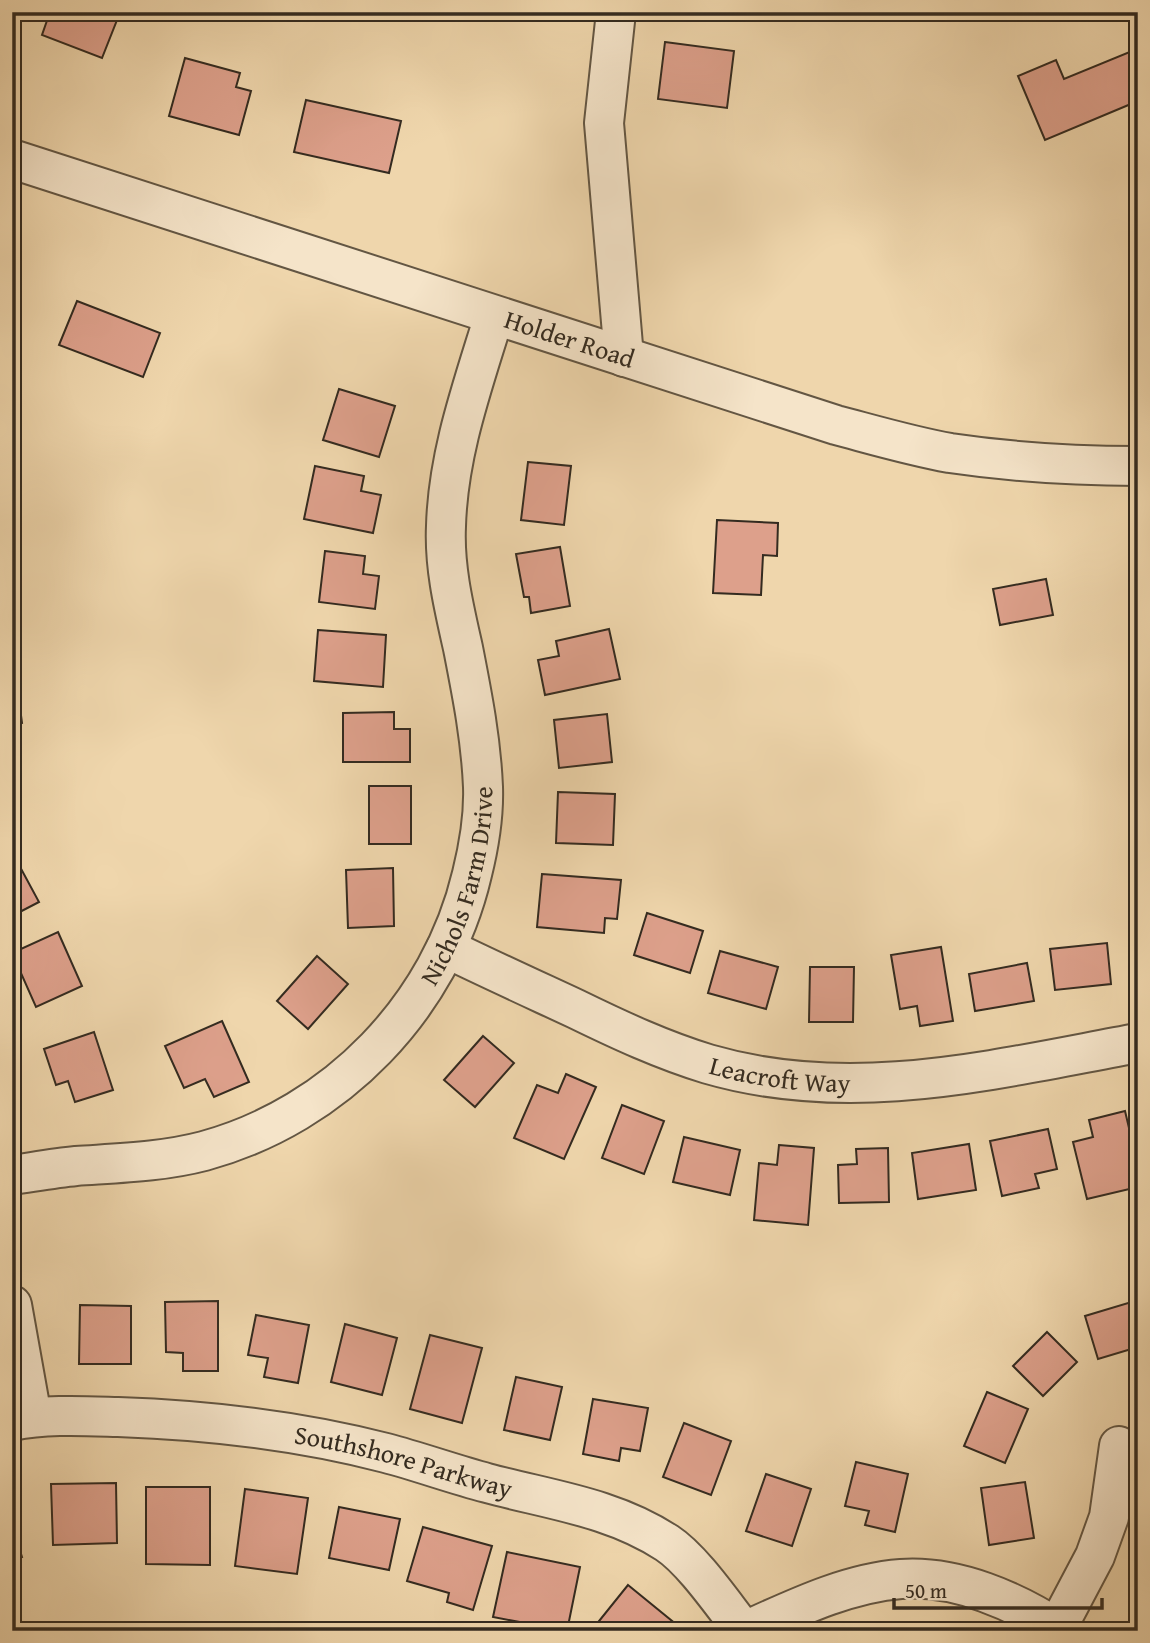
<svg xmlns="http://www.w3.org/2000/svg" width="1150" height="1643" font-family="'Gentium Book Plus',serif">
  <rect width="100%" height="100%" fill="#efd6ac"/>
  <filter id="stains"><feTurbulence type="fractalNoise" baseFrequency=".00286" numOctaves="4"/><feColorMatrix values="0 0 0 0 .2 0 0 0 0 .09 0 0 0 0 .02 0 0 0 .5 -.17"/></filter>
  <radialGradient id="worn" r=".72"><stop offset=".6" stop-color="#630" stop-opacity="0"/><stop offset="1" stop-color="#630" stop-opacity=".3"/></radialGradient>
  <!-- building -->
  <g fill="#dda08b" stroke="#342b20" stroke-width="2">
    <polygon points="50,12 96,12 117,20 102,58 42,35"/>
    <polygon points="665,42 734,51 727,108 658,99"/>
    <polygon points="1132,51 1138,64 1138,101 1045,140 1018,76 1056,60 1064,79"/>
    <polygon points="185,58 240,73 236,87 251,91 239,135 169,116"/>
    <polygon points="306,100 401,121 389,173 294,152"/>
    <polygon points="77,301 160,333 143,377 59,345"/>
    <polygon points="339,389 395,406 379,457 323,440"/>
    <polygon points="528,462 571,466 564,525 521,520"/>
    <polygon points="315,466 364,476 361,491 381,495 373,533 304,519"/>
    <polygon points="717,520 778,523 777,556 763,555 761,595 713,593"/>
    <polygon points="560,547 570,606 531,613 529,597 524,597 516,554"/>
    <polygon points="325,551 365,556 363,574 379,576 375,609 319,602"/>
    <polygon points="1046,579 1053,615 1000,625 993,589"/>
    <polygon points="609,629 620,679 545,695 538,660 559,656 556,641"/>
    <polygon points="318,630 386,635 383,687 314,681"/>
    <polygon points="12,670 15,670 22,723 12,725"/>
    <polygon points="394,712 394,729 410,729 410,762 343,762 343,713"/>
    <polygon points="607,714 612,762 559,768 554,720"/>
    <rect x="369" y="786" width="42" height="58"/>
    <polygon points="558,792 615,794 613,845 556,843"/>
    <polygon points="12,852 39,902 12,916"/>
    <polygon points="393,868 394,926 348,928 346,870"/>
    <polygon points="542,874 621,880 617,919 605,918 604,933 537,927"/>
    <polygon points="647,913 703,931 690,973 634,955"/>
    <polygon points="58,932 82,986 36,1007 12,953"/>
    <polygon points="1138,936 1138,979 1137,980 1133,937"/>
    <polygon points="1107,943 1111,984 1055,990 1050,949"/>
    <polygon points="941,947 953,1021 920,1026 917,1006 900,1009 891,955"/>
    <polygon points="720,951 778,967 766,1009 708,993"/>
    <polygon points="317,956 348,984 308,1029 277,1001"/>
    <polygon points="1027,963 1034,1001 975,1011 969,974"/>
    <polygon points="810,967 854,967 853,1022 809,1022"/>
    <polygon points="222,1021 249,1082 214,1097 205,1079 184,1088 165,1046"/>
    <polygon points="94,1032 113,1090 75,1102 68,1081 56,1085 44,1049"/>
    <polygon points="483,1036 514,1063 475,1107 444,1080"/>
    <polygon points="566,1074 596,1087 564,1159 514,1138 537,1085 558,1093"/>
    <polygon points="622,1105 664,1121 644,1174 602,1158"/>
    <polygon points="1125,1111 1138,1166 1138,1187 1087,1199 1073,1142 1093,1137 1089,1120"/>
    <polygon points="1048,1129 1057,1169 1035,1174 1039,1188 1002,1196 990,1141"/>
    <polygon points="684,1137 740,1150 730,1195 673,1182"/>
    <polygon points="969,1144 976,1190 918,1199 912,1153"/>
    <polygon points="779,1145 814,1148 808,1225 754,1220 759,1163 777,1165"/>
    <polygon points="888,1148 889,1202 839,1203 838,1165 857,1164 856,1149"/>
    <polygon points="1138,1300 1138,1347 1098,1359 1085,1316"/>
    <polygon points="218,1301 218,1371 183,1371 183,1353 166,1352 165,1302"/>
    <polygon points="80,1305 131,1306 131,1364 79,1364"/>
    <polygon points="256,1315 309,1325 298,1383 264,1377 268,1358 248,1355"/>
    <polygon points="345,1324 397,1338 382,1395 331,1382"/>
    <polygon points="1047,1332 1077,1362 1043,1396 1013,1366"/>
    <polygon points="430,1335 482,1348 462,1423 410,1409"/>
    <polygon points="516,1377 562,1387 550,1440 504,1430"/>
    <polygon points="987,1392 1028,1409 1005,1463 964,1446"/>
    <polygon points="593,1399 648,1408 640,1451 621,1448 619,1461 583,1454"/>
    <polygon points="684,1423 731,1441 711,1495 663,1477"/>
    <polygon points="856,1462 908,1474 895,1532 865,1525 869,1511 845,1506"/>
    <polygon points="766,1474 811,1489 792,1546 746,1531"/>
    <polygon points="1025,1482 1034,1538 989,1545 981,1488"/>
    <polygon points="116,1483 117,1543 53,1545 51,1484"/>
    <polygon points="146,1487 210,1487 210,1565 146,1564"/>
    <polygon points="245,1489 308,1498 297,1574 235,1566"/>
    <polygon points="339,1507 400,1519 389,1570 329,1558"/>
    <polygon points="12,1525 22,1557 12,1560"/>
    <polygon points="423,1527 492,1546 473,1610 447,1602 449,1593 407,1581"/>
    <polygon points="507,1552 580,1567 567,1631 493,1617"/>
    <polygon points="628,1585 677,1625 673,1631 591,1631"/>
  </g>
  <g fill="none" stroke-linecap="round" stroke-linejoin="round">
    <!-- minor casing -->
    <g stroke="#635643" stroke-width="42">
      <g id="minor">
        <polyline points="616,12 604,123 624,357"/>
        <path id="s1" d="M12 159 836 425C874 435 911 446 950 453 1011 462 1076 466 1138 466"/>
        <path id="s2" d="M446 948C489 969 533 989 576 1009 619 1030 662 1050 708 1064 852 1106 995 1069 1138 1043"/>
        <path id="s3" d="M12 1175C33 1172 55 1168 76 1166 119 1163 162 1162 204 1151 336 1115 441 1006 472 874 479 846 484 816 483 787 481 739 472 694 463 648 454 608 444 567 446 526 448 453 473 385 494 316"/>
        <polyline points="12,1305 32,1417"/>
        <path id="s4" d="M12 1421C46 1414 83 1416 118 1417 205 1420 301 1431 386 1453 420 1462 453 1474 487 1483 550 1500 612 1507 667 1543 693 1560 724 1606 744 1631"/>
        <polyline points="1057,1628 1095,1556 1109,1517 1119,1446"/>
        <path d="M745 1631C794 1609 847 1583 901 1579 956 1575 1016 1601 1061 1631"/>
      </g>
    </g>
    <!-- minor -->
    <use href="#minor" stroke="#f5e4c9" stroke-width="38"/>
  </g>
  <g text-anchor="middle" stroke-width="5" stroke-linejoin="round" paint-order="stroke">
    <!-- street labels -->
    <g font-size="26" fill="#342b20" stroke="#f5e4c9">
      <text dy="9" stroke="none"><textPath href="#s1" startOffset="586">Holder Road</textPath></text>
      <text dy="9" stroke="none"><textPath href="#s3" startOffset="583">Nichols Farm Drive</textPath></text>
      <text dy="9" stroke="none"><textPath href="#s2" startOffset="360">Leacroft Way</textPath></text>
      <text dy="9" stroke="none"><textPath href="#s4" startOffset="396">Southshore Parkway</textPath></text>
    </g>
  </g>
  <!-- margin -->
  <rect width="1150" height="1643" fill="none" stroke="#efd6ac" stroke-width="42"/>
  <rect x="14" y="14" width="1122" height="1615" fill="none" stroke="#342b20" stroke-width="3.5"/>
  <rect x="21" y="21" width="1108" height="1601" fill="none" stroke="#342b20" stroke-width="2"/>
  <!-- scale -->
  <path d="M894 1598v10h208v-10" fill="none" stroke="#342b20" stroke-width="3.5"/>
  <text x="905" y="1598" font-size="21" fill="#342b20" stroke="#f5e4c9" stroke-width="5" paint-order="stroke">50 m</text>
  <rect width="100%" height="100%" filter="url(#stains)"/>
  <rect width="100%" height="100%" fill="url(#worn)"/>
</svg>
